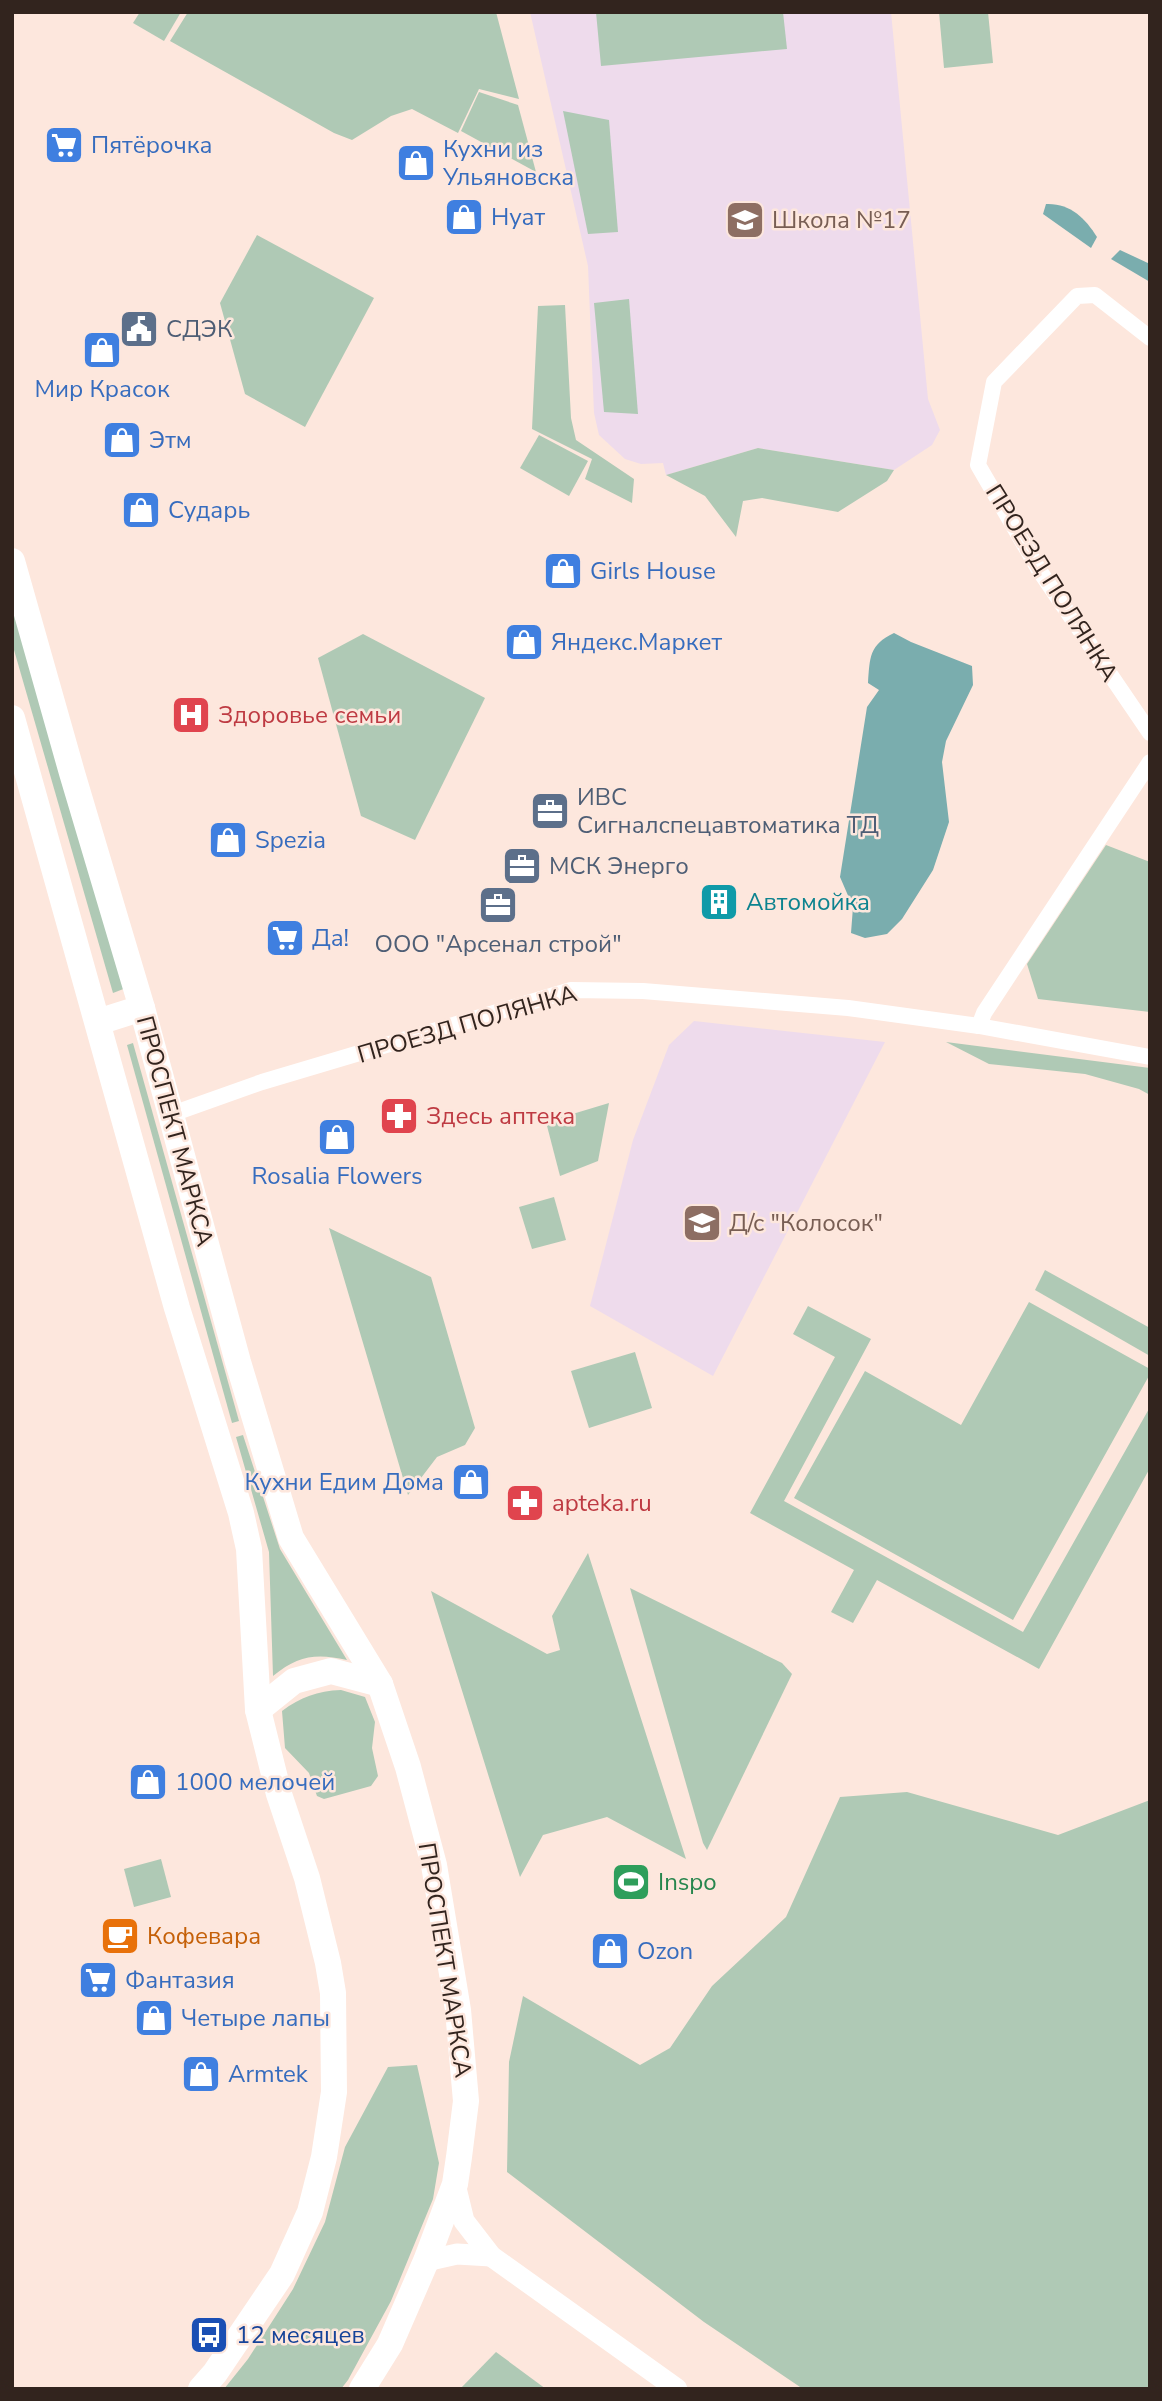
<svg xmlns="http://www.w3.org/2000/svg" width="1162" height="2401" font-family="'Nunito Sans',sans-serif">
  <rect width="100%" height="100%" fill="#fde7dd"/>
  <!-- education -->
  <g fill="#eedbec">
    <polygon points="530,12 891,12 928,399 940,430 932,445 894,470 758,448 666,475 663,463 641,464 625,459 599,435 594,413 588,266"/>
    <polygon points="694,1021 885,1042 713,1376 590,1306 633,1140 669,1045"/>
  </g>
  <!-- green -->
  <g fill="#afc9b5">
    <polygon points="140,12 181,12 164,41 133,23"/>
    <polygon points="188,12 496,12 519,99 479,89 458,133 412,109 391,116 352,140 334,133 170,41"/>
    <polygon points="596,12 783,12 787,49 601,66"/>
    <polygon points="939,12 988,12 993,63 944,68"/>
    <polygon points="479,92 518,105 536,172 461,131"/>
    <polygon points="563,111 609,120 618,232 588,234"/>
    <polygon points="257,235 374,298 305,427 245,394 220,303"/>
    <polygon points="629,299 638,414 604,412 594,303"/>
    <polygon points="565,305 571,418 576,440 634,479 632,503 585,479 592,459 532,429 538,306"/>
    <polygon points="539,435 588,461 569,496 520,468"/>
    <polygon points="758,448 894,470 887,481 838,512 762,498 743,501 736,537 705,496 666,475"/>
    <polygon points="12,595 126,988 113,993 12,643"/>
    <polygon points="363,634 485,698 415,840 361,816 318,658"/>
    <polygon points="1106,845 1150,862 1150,1012 1038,999 1027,964"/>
    <polygon points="946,1042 1150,1068 1150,1095 1139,1089 1085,1074 989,1064"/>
    <polygon points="133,1043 239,1421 232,1423 127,1045"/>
    <polygon points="609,1103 598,1161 560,1176 546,1122"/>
    <polygon points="554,1197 566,1240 532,1249 519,1207"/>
    <polygon points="329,1228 431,1277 475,1428 465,1445 437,1457 408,1495"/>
    <polygon points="1045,1270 1150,1328 1150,1356 1035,1290"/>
    <polygon points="1029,1302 1150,1369 1150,1374 1013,1620 794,1498 865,1371 961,1425"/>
    <polygon points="808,1306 871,1339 784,1501 1023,1632 1150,1407 1150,1468 1039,1669 877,1580 853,1623 831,1612 854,1570 750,1513 835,1357 793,1334"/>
    <polygon points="635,1352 652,1408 589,1428 571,1371"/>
    <path d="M243 1435 280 1549 347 1660C315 1653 298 1656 273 1676L269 1552 236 1437Z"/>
    <polygon points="588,1553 686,1859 607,1817 543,1835 520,1877 431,1591 547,1654 560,1650 552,1616"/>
    <polygon points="630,1588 782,1663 792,1674 707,1850 703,1843"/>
    <path d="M341 1690 365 1697 375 1722 372 1748 378 1776 371 1786 324 1799 317 1796 309 1773 285 1748 282 1711C301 1697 317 1691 341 1690Z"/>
    <polygon points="907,1792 1058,1835 1150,1800 1150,2389 803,2389 704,2322 507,2172 509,2062 523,1996 640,2065 670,2048 712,1986 786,1917 840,1797"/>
    <polygon points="161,1859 171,1897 134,1907 124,1869"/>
    <polygon points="417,2065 439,2163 433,2199 391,2301 348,2380 341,2389 224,2389 248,2359 293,2289 325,2222 345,2147 388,2067"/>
    <polygon points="496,2352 546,2389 460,2389"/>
  </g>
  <!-- water -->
  <g fill="#7aadae">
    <path d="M1046 204C1070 203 1085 218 1097 237L1091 248 1043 214Z"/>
    <polygon points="1120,250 1150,264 1150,282 1111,259"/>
    <path d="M894 633 911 642 972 666 973 685 946 741 942 762 949 822 933 870 902 919 887 934 865 938 851 933 853 907 840 877 867 707 879 690 868 683C870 657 869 645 894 633Z"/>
  </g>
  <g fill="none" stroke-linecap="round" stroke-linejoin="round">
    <!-- minor -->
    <g stroke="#fff" stroke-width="16">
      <polyline points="1150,338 1095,295 1077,296 994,382 978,465 1039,570 1150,733"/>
      <polyline points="979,1026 984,1013 1150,762"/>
      <polyline points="172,1114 262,1082 571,990 643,991 848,1008 979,1026 1150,1057"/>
    </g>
    <!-- tertiary -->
    <g stroke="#fff" stroke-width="21">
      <polyline points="455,2184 464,2221 491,2256 677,2389"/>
      <polyline points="426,2261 457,2254 491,2256"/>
    </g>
    <!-- primary -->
    <g stroke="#fff" stroke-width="26">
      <polyline points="12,561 72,773 142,1008 238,1362 291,1538 380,1684 408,1767 434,1865 458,2010 466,2101 459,2157 455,2184 426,2261 390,2344 362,2389"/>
      <polyline points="12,718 177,1308 241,1513 249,1549 258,1710 279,1794 307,1878 328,1963 333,1993 334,2092 324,2157 310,2212 282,2274 215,2373 201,2389"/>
      <polyline points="98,1022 142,1008"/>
      <polyline points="258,1710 294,1681 331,1671 380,1684"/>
    </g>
  </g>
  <!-- icons -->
  <defs>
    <g id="supermarket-square" transform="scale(2.0125)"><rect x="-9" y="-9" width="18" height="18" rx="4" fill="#3f7fe0" stroke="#fde7dd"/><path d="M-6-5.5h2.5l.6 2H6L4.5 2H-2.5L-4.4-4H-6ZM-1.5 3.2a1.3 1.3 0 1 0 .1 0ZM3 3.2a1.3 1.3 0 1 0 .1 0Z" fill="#fff"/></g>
    <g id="shop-square" transform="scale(2.0125)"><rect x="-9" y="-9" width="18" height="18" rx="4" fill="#3f7fe0" stroke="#fde7dd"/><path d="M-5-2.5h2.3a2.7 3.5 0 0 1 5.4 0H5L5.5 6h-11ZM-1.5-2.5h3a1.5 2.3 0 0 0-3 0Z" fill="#fff"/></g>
    <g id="school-square" transform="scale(2.0125)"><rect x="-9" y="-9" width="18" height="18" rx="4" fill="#8d6e63" stroke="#fde7dd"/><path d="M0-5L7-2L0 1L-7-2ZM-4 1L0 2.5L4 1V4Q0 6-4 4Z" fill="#fff"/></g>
    <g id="civic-square" transform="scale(2.0125)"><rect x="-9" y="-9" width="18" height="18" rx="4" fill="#5c6f8a" stroke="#fde7dd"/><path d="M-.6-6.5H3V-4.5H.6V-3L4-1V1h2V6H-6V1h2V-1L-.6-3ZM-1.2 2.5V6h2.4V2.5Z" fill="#fff"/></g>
    <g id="hospital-square" transform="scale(2.0125)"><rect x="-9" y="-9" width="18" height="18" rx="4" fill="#e0444e" stroke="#fde7dd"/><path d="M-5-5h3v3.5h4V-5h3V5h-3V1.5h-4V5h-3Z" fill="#fff"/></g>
    <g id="office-square" transform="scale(2.0125)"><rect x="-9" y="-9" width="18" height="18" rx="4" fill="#5c6f8a" stroke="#fde7dd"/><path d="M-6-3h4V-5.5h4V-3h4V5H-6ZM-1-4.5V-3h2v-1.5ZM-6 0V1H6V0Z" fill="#fff"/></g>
    <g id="building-square" transform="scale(2.0125)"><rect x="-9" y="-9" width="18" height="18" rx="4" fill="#0f9aa8" stroke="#fde7dd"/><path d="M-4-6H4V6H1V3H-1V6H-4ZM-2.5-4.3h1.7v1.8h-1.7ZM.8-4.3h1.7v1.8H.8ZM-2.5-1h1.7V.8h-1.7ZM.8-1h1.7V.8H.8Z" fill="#fff"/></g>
    <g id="pharmacy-square" transform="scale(2.0125)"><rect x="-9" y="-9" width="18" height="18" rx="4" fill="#e0444e" stroke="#fde7dd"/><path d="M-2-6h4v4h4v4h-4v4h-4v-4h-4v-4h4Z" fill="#fff"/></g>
    <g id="stadium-square" transform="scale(2.0125)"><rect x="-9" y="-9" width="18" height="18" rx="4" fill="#2e9e5b" stroke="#fde7dd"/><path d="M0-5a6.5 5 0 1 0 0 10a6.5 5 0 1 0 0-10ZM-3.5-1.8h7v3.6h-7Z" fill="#fff"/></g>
    <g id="cafe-square" transform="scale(2.0125)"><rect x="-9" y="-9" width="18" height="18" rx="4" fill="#e8710a" stroke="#fde7dd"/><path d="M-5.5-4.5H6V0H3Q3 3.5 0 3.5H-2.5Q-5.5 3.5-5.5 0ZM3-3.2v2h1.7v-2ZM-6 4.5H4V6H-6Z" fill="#fff"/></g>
    <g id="bus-square" transform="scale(2.0125)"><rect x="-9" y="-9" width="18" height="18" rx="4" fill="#1a4fb4" stroke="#fde7dd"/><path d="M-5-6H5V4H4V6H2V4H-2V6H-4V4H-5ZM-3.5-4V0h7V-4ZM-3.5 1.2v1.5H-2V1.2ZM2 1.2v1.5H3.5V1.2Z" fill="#fff"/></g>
  </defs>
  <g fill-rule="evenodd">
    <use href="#supermarket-square" x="64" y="145"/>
    <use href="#shop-square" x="416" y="163"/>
    <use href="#shop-square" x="464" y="217"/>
    <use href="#school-square" x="745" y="220"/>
    <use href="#civic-square" x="139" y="329"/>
    <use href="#shop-square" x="102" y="350"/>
    <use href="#shop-square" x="122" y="440"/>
    <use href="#shop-square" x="141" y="510"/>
    <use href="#shop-square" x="563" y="571"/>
    <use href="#shop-square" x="524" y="642"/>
    <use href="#hospital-square" x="191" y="715"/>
    <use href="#office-square" x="550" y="811"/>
    <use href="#shop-square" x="228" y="840"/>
    <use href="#office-square" x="522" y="866"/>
    <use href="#building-square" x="719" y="902"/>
    <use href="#office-square" x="498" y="905"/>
    <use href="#supermarket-square" x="285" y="938"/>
    <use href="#pharmacy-square" x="399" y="1116"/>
    <use href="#shop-square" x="337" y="1137"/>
    <use href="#school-square" x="702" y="1223"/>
    <use href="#shop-square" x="471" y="1482"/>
    <use href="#pharmacy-square" x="525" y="1503"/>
    <use href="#shop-square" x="148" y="1782"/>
    <use href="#stadium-square" x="631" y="1882"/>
    <use href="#cafe-square" x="120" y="1936"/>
    <use href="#shop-square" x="610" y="1951"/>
    <use href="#supermarket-square" x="98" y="1980"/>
    <use href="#shop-square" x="154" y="2018"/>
    <use href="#shop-square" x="201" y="2074"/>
    <use href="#bus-square" x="209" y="2335"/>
  </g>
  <g text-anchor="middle" stroke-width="5" stroke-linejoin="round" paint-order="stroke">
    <!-- shop labels -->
    <g font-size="24" fill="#366cbe" stroke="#fde7dd" text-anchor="start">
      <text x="91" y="153">Пятёрочка</text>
      <text x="443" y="157">Кухни из<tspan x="443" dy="28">Ульяновска</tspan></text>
      <text x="491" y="225">Нуат</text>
      <text x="102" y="397" text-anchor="middle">Мир Красок</text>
      <text x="149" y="448">Этм</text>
      <text x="168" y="518">Сударь</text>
      <text x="590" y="579">Girls House</text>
      <text x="551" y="650">Яндекс.Маркет</text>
      <text x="255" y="848">Spezia</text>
      <text x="312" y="946">Да!</text>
      <text x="337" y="1184" text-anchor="middle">Rosalia Flowers</text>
      <text x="444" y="1490" text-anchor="end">Кухни Едим Дома</text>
      <text x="175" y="1790">1000 мелочей</text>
      <text x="637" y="1959">Ozon</text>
      <text x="125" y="1988">Фантазия</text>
      <text x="181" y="2026">Четыре лапы</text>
      <text x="228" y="2082">Armtek</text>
    </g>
    <!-- education labels -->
    <g font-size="24" fill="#785e54" stroke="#fde7dd" text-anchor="start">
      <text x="772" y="228">Школа №17</text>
      <text x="729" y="1231">Д/с "Колосок"</text>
    </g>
    <!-- service labels -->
    <g font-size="24" fill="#4e5e75" stroke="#fde7dd" text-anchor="start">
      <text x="166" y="337">СДЭК</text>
      <text x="577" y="805">ИВС<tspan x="577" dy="28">Сигналспецавтоматика ТД</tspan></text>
      <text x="549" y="874">МСК Энерго</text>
      <text x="498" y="952" text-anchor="middle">ООО "Арсенал строй"</text>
    </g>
    <!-- street labels -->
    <g font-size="24" fill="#32241e" stroke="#fde7dd">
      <text transform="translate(1052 583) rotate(58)" y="8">ПРОЕЗД ПОЛЯНКА</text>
      <text transform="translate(467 1024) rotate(-16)" y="8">ПРОЕЗД ПОЛЯНКА</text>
      <text transform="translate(175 1131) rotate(75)" y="8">ПРОСПЕКТ МАРКСА</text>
      <text transform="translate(445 1960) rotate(81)" y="8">ПРОСПЕКТ МАРКСА</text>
    </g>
    <!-- health labels -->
    <g font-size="24" fill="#be3a42" stroke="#fde7dd" text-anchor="start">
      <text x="218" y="723">Здоровье семьи</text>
      <text x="426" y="1124">Здесь аптека</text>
      <text x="552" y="1511">apteka.ru</text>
    </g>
    <!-- culture labels -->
    <g font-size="24" fill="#0d838f" stroke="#fde7dd" text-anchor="start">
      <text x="746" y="910">Автомойка</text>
    </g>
    <!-- leisure labels -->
    <g font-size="24" fill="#27864d" stroke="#fde7dd" text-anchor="start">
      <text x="658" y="1890">Inspo</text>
    </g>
    <!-- food labels -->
    <g font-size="24" fill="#c56008" stroke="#fde7dd" text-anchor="start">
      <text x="147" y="1944">Кофевара</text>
    </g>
    <!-- transit labels -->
    <g font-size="24" fill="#164399" stroke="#fde7dd" text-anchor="start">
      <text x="236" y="2343">12 месяцев</text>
    </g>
  </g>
  <!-- border -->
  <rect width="1162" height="2401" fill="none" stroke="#32241e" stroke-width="28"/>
</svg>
